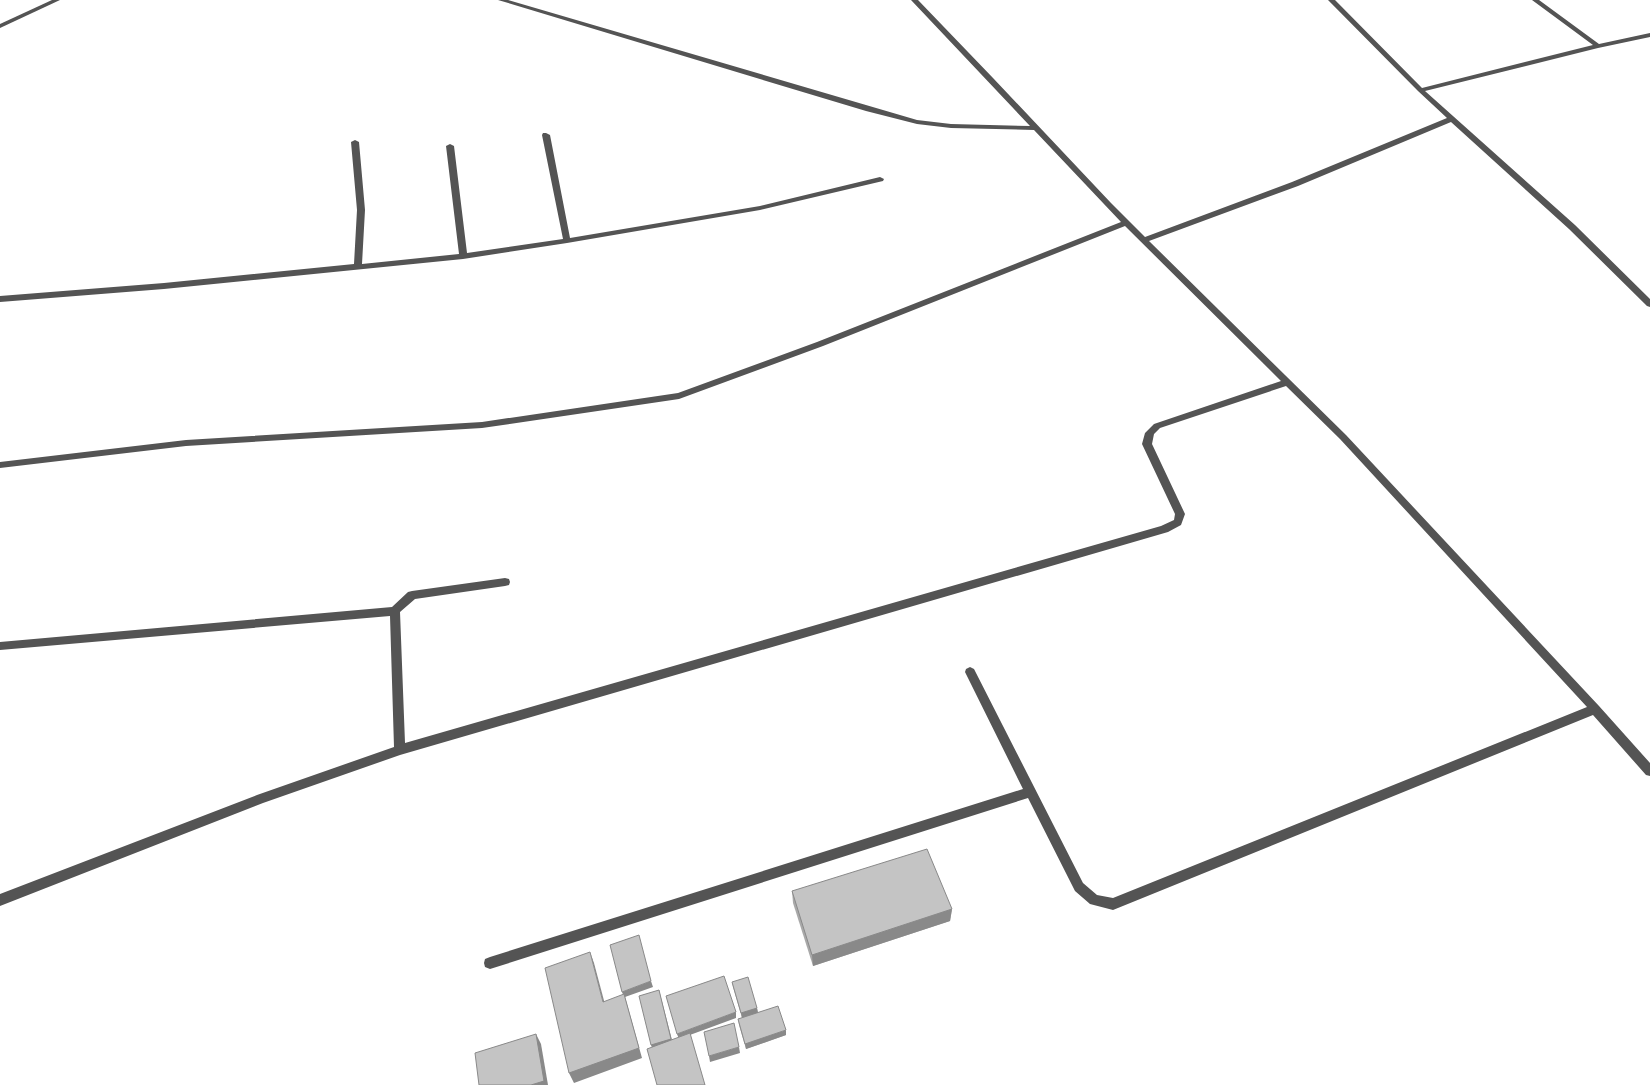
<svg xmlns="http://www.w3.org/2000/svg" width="1650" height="1085" font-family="'PT Sans Narrow',sans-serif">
  <rect width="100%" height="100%" fill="#fff"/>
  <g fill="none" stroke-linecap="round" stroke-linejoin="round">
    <!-- minor -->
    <g fill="#545454" fill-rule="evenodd">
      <polygon points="52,0 60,0 0,28 0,24"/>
      <polygon points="498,0 508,0 917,120 951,124 1030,126 911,0 918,0 993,78 1111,203 1145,237 1292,182 1447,118 1418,91 1328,0 1335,0 1422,88 1593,45 1532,0 1539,0 1599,44 1650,33 1650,37 1598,48 1425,91 1575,225 1650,299 1650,307 1647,306 1569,229 1451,122 1298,186 1149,241 1346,435 1599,706 1650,763 1650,776 1646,775 1593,715 1113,910 1090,904 1075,891 1028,798 490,969 485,967 484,963 485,959 490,957 1023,789 965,672 966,669 970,667 974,669 1083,883 1097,895 1113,898 1587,707 1340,439 1286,386 1160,428 1154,434 1152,444 1185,514 1181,525 1168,532 400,755 263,803 0,906 0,894 257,795 394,747 390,616 0,650 0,642 392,607 408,592 412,591 505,578 509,579 510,582 509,585 505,586 415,599 400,612 405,743 1161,526 1174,520 1175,514 1142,444 1145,433 1154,424 1281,381 1125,226 823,346 679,399 482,428 186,446 0,468 0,462 186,440 482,422 678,393 817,342 1121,222 1034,130 951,128 917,124 866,111"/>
      <polygon points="543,133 546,133 550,135 570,238 760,206 880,177 884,179 883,181 760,210 567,243 463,259 164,289 0,302 0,296 164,283 354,264 357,210 351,142 355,140 359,142 365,210 362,264 459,254 446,146 450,144 454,146 467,253 563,239 542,135"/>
    </g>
  </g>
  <!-- wall -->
  <g fill="#a9a9a9">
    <polygon points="792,891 952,909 950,921 813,966 793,903"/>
    <polygon points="732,982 757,1008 758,1013 786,1035 746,1049 739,1025 738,1019 742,1018 733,987"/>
  </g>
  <!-- shaded-wall -->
  <g fill="#898989">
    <polygon points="952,909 950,921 813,966 812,955"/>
    <polygon points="590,952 594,963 607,1012 603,1002"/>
    <polygon points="651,981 653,987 625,997 642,1058 574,1083 569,1073 624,997 622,992"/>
    <polygon points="659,990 673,1044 653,1050 651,1045"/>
    <polygon points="757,1008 758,1013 742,1018 741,1013"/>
    <polygon points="736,1012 736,1018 679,1039 677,1034"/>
    <polygon points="786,1030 786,1035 746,1049 745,1044"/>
    <polygon points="536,1034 541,1044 548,1085 531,1085"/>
    <polygon points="739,1047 740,1053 710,1062 709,1056"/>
  </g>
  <!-- building -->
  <g fill="#c4c4c4" stroke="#898989">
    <polygon points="927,849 952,909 812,955 792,891"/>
    <polygon points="639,935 651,981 622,992 610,945"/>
    <polygon points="590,952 603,1002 624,994 639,1048 569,1073 545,968"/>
    <polygon points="724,976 736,1012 677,1034 666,996"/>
    <polygon points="748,977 757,1008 741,1013 732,982"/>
    <polygon points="659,990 671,1039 651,1045 639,996"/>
    <polygon points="778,1006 786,1030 745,1044 738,1019"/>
    <polygon points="734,1023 739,1047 709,1056 704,1032"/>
    <polygon points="690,1033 705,1085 657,1085 647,1049"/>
    <polygon points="536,1034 544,1081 531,1085 479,1085 475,1053"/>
  </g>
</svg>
